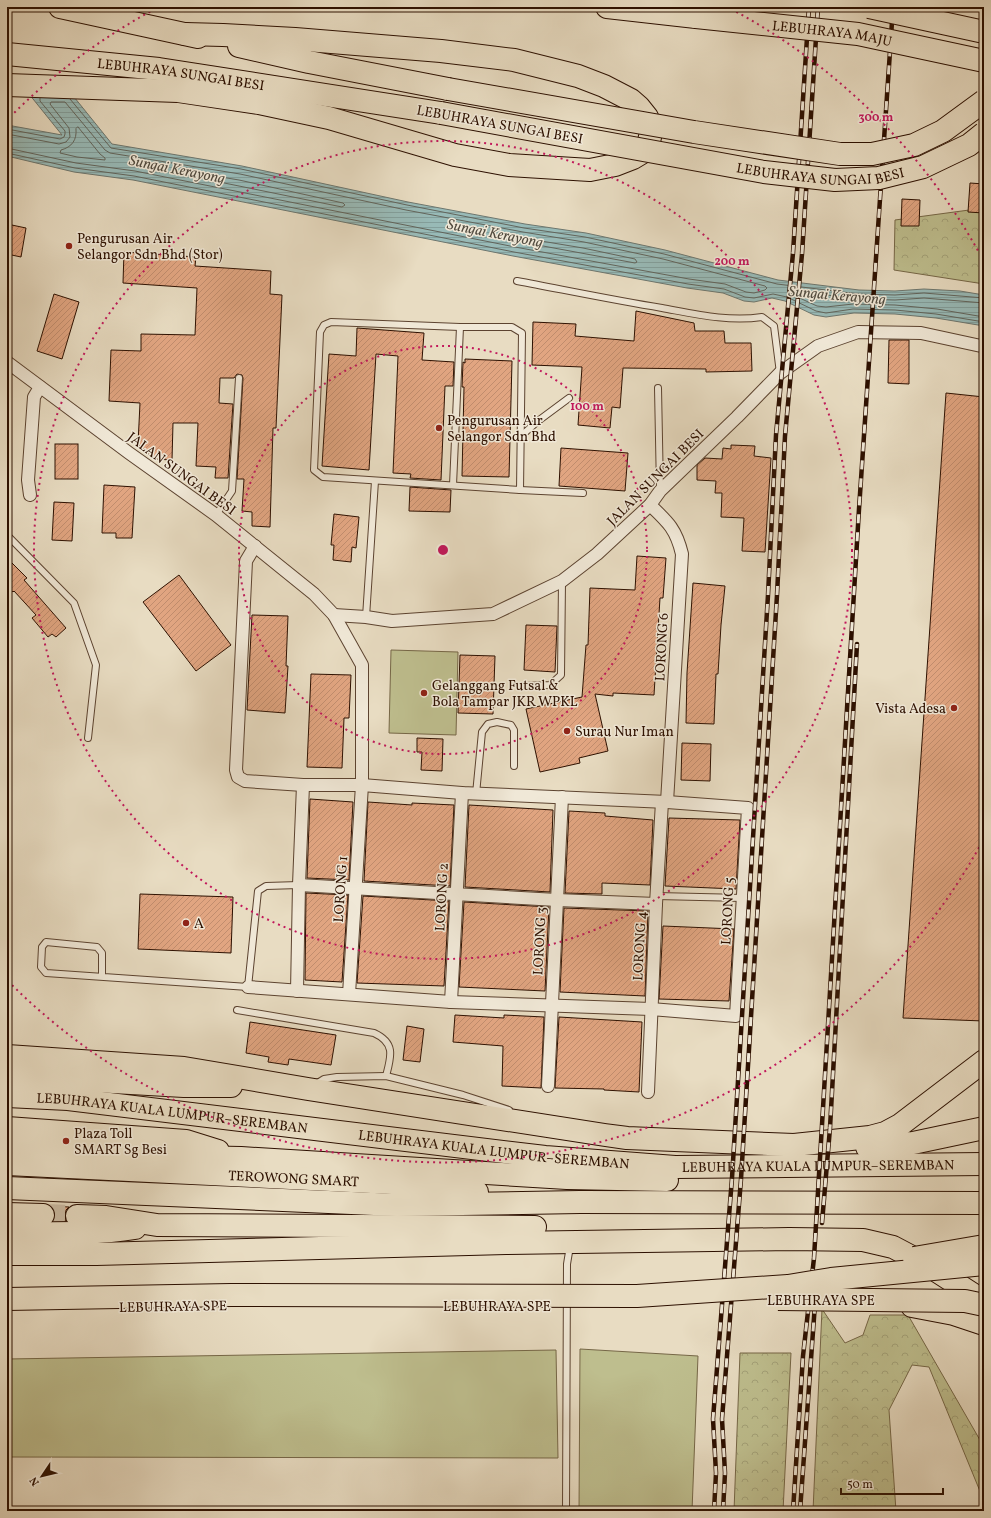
<svg xmlns="http://www.w3.org/2000/svg" width="991" height="1518" font-family="Vollkorn,serif">
  <defs>
    <pattern id="forest-crowns" width="20" height="18" patternUnits="userSpaceOnUse"><rect width="20" height="18" fill="#bebe8e"/><path d="M2 6a3 3 0 1 1 6 0M12 15a3 3 0 1 1 6 0" fill="none" stroke="#a4a279"/></pattern>
    <pattern id="water-rules" width="6" height="5" patternUnits="userSpaceOnUse"><rect width="6" height="5" fill="#98bab7"/><path d="M0 2.5h6" fill="none" stroke="#839f9c"/></pattern>
    <pattern id="building-hatch" width="6" height="6" patternUnits="userSpaceOnUse"><rect width="6" height="6" fill="#e1a581"/><path d="M-1 1l2-2M0 6l6-6M5 7l2-2" fill="none" stroke="#c18d6e"/></pattern>
  </defs>
  <rect width="100%" height="100%" fill="#e8dcc2"/>
  <filter id="stains"><feTurbulence type="fractalNoise" baseFrequency=".005" numOctaves="4"/><feColorMatrix values="0 0 0 0 .2 0 0 0 0 .09 0 0 0 0 .02 0 0 0 .5 -.17"/></filter>
  <radialGradient id="worn" r=".72"><stop offset=".6" stop-color="#630" stop-opacity="0"/><stop offset="1" stop-color="#630" stop-opacity=".3"/></radialGradient>
  <!-- green -->
  <g fill="#bebe8e" stroke="#766747">
    <polygon points="391,650 458,652 456,735 389,733"/>
    <polygon points="580,1349 698,1356 692,1511 579,1511"/>
    <polygon points="556,1350 558,1458 7,1457 7,1359"/>
  </g>
  <!-- forest -->
  <g fill="url(#forest-crowns)" stroke="#766747">
    <polygon points="984,208 984,284 894,270 895,220"/>
    <polygon points="822,1309 845,1343 863,1335 870,1315 908,1315 984,1447 984,1501 929,1367 912,1365 889,1410 896,1511 813,1511"/>
    <polygon points="740,1353 791,1353 783,1511 734,1511"/>
  </g>
  <!-- water -->
  <polygon fill="url(#water-rules)" stroke="#6d766e" points="70,92 112,144 242,166 408,202 525,224 586,233 665,250 778,280 859,290 895,291 924,289 960,291 984,295 984,326 936,318 895,314 854,313 826,317 814,315 785,301 772,298 754,302 744,301 723,293 687,288 513,256 133,180 74,172 7,156 7,125 62,135 29,94"/>
  <g fill="none" stroke-linecap="round" stroke-linejoin="round">
    <!-- shore -->
    <g stroke="#62655c" stroke-width="1">
      <polyline points="70,99 111,148 241,169 407,205 524,228 585,237 664,254 777,284 859,294 895,295 924,293 984,298"/>
      <path d="M78 127 100 154 105 158V160L77 157 60 153 61 150C72 147 77 140 76 129Z"/>
      <polyline points="7,129 60,139 64,137 65,134 65,131 40,101 40,98"/>
      <polyline points="7,134 59,144 66,142 70,137 69,128 50,104 51,102 65,102 105,150 110,153 240,174 406,210 523,232 584,242 663,259 765,286 767,288 765,290 754,293 746,292 725,284 689,279 515,247 135,171 76,163 7,148"/>
      <polyline points="7,153 75,168 134,176 514,252 688,284 724,289 745,297 754,298 773,294 787,297 816,311 826,313 853,309 895,310 936,314 984,322"/>
      <polygon points="185,171 239,180 343,203 345,205 342,207 185,175 183,173"/>
      <polygon points="499,234 583,248 635,259 637,262 635,263 516,241 498,238 497,235"/>
      <polyline points="984,303 924,298 895,300 859,299 794,291 792,293 793,295 817,306 826,307 853,304 895,305 937,309 984,317"/>
    </g>
  </g>
  <!-- building -->
  <g fill="url(#building-hatch)" stroke="#2d1000">
    <polygon points="970,183 984,184 984,213 968,212"/>
    <polygon points="902,199 920,200 919,226 901,226"/>
    <polygon points="7,224 26,228 21,257 7,254"/>
    <polygon points="124,252 196,257 195,266 271,271 270,294 282,295 276,428 273,428 270,527 252,526 252,512 242,511 244,479 237,479 243,378 242,375 237,374 234,378 220,378 219,403 233,404 228,478 215,478 216,467 196,466 198,423 173,423 172,460 154,459 138,444 140,403 109,401 111,350 141,351 141,334 195,335 197,288 123,283"/>
    <polygon points="54,294 79,302 62,359 37,351"/>
    <polygon points="636,311 694,323 695,331 724,331 725,343 751,343 752,371 706,372 706,369 623,368 620,408 612,407 610,428 578,425 582,367 532,365 533,322 576,324 575,336 634,341"/>
    <polygon points="357,328 424,333 422,360 454,362 453,386 445,386 441,480 410,478 411,474 393,473 398,356 376,354 369,470 322,466 329,354 356,356"/>
    <polygon points="889,340 909,340 909,384 888,383"/>
    <polygon points="465,359 512,361 509,477 462,476 464,387 462,387 463,362 465,363"/>
    <polygon points="946,393 984,397 984,1021 903,1018"/>
    <rect x="55" y="444" width="23" height="35"/>
    <polygon points="731,445 755,446 754,456 771,458 765,552 742,551 744,518 721,517 722,493 715,493 716,481 697,480 697,465 705,458 722,459 723,448 731,449"/>
    <polygon points="561,448 628,453 625,491 559,486"/>
    <polygon points="104,485 135,487 132,538 116,538 116,533 102,533"/>
    <polygon points="410,487 451,490 450,512 409,511"/>
    <polygon points="54,502 74,503 72,541 52,540"/>
    <polygon points="334,514 359,517 356,548 352,547 351,562 333,560 334,545 331,545"/>
    <polygon points="637,556 666,558 663,598 660,598 654,695 613,693 613,696 595,694 608,751 579,758 580,763 540,772 526,709 582,697 586,645 588,645 590,588 635,590"/>
    <polygon points="7,558 27,578 24,580 66,628 56,637 52,634 48,637 32,618 36,615 14,591 13,592 7,587"/>
    <polygon points="179,575 231,645 196,671 143,602"/>
    <polygon points="693,583 725,586 721,625 718,674 716,674 714,724 686,723 687,673"/>
    <polygon points="252,615 288,616 286,666 288,666 285,713 247,710"/>
    <polygon points="526,625 557,626 555,672 524,670"/>
    <polygon points="460,655 495,656 493,714 458,713"/>
    <polygon points="311,674 351,675 349,718 344,718 342,768 307,767"/>
    <polygon points="417,738 443,739 442,771 421,770 422,752 417,752"/>
    <polygon points="682,743 711,744 710,781 681,780"/>
    <polygon points="310,799 353,802 349,880 307,878"/>
    <polygon points="368,802 412,805 412,803 454,805 450,886 364,881"/>
    <polygon points="469,805 553,810 550,892 465,887"/>
    <polygon points="569,811 605,813 605,816 653,820 650,885 602,883 602,894 565,893"/>
    <polygon points="669,818 740,820 736,889 665,886"/>
    <polygon points="306,893 348,895 342,982 305,980"/>
    <polygon points="140,894 233,897 231,953 138,949"/>
    <polygon points="363,896 449,901 444,986 357,983"/>
    <polygon points="464,902 549,907 545,991 459,987"/>
    <polygon points="564,908 648,911 645,996 560,992"/>
    <polygon points="663,926 734,929 729,1001 659,999"/>
    <polygon points="455,1015 504,1018 504,1015 544,1017 541,1088 502,1086 503,1046 453,1042"/>
    <polygon points="559,1017 642,1022 639,1092 604,1090 604,1089 555,1088"/>
    <polygon points="250,1022 336,1035 331,1065 289,1059 288,1065 268,1062 269,1057 246,1053"/>
    <polygon points="407,1026 424,1029 420,1062 403,1060"/>
    <polygon points="51,1206 69,1207 66,1210 65,1215 66,1221 54,1221 55,1215 54,1209"/>
  </g>
  <g fill="none" stroke-linecap="round" stroke-linejoin="round">
    <!-- motorway-tunnel -->
    <polyline stroke="#ccbda5" stroke-width="22" stroke-dasharray="22 11" stroke-linecap="butt" points="43,1215 77,1216"/>
    <!-- service casing -->
    <g stroke="#5c4330" stroke-width="8">
      <g id="service">
        <path d="M517 281C565 290 613 300 662 308 695 314 728 322 762 317L774 326 780 373"/>
        <polygon points="331,322 460,327 512,327 522,333 520,490 323,477 314,470 320,332 324,325"/>
        <polyline points="658,388 660,490"/>
        <polyline points="521,436 538,421 569,398"/>
        <polyline points="453,485 460,327"/>
        <polyline points="520,490 583,493"/>
        <polyline points="216,515 232,491 239,378"/>
        <polyline points="7,535 74,603 96,665 88,738"/>
        <polyline points="366,617 375,481"/>
        <polyline points="525,686 550,685 561,675 562,581"/>
        <polyline points="476,794 482,732 488,724 497,722 511,725 514,730 514,766"/>
        <polyline points="657,896 743,898"/>
        <polyline points="102,977 102,953 97,947 46,942 42,947 41,967 46,973 248,987 258,891 266,886 299,885"/>
        <path d="M237 1010 374 1033C396 1043 391 1057 386 1076"/>
        <polyline points="316,1084 324,1079 337,1077 386,1076 463,1095 509,1110"/>
        <polyline points="566,1511 567,1264 569,1252 574,1247"/>
      </g>
    </g>
    <!-- minor casing -->
    <g stroke="#5c4330" stroke-width="14">
      <g id="minor">
        <polyline points="7,362 129,453 216,515 314,594 334,615 362,665 362,785 349,994"/>
        <polyline points="30,495 28,480 34,397 40,387"/>
        <path d="M650 505C668 522 676 529 682 554L667 802"/>
        <polyline points="334,615 366,617 392,621 493,614 562,581 597,554 650,505 660,491 737,417 780,373 818,346 858,332 921,333 981,346"/>
        <polyline points="299,885 557,900 656,904"/>
        <polyline points="248,987 451,1002 651,1009 736,1016 748,808 667,802 462,793 362,785 303,785 245,781 238,777 236,770 246,561 255,546"/>
        <polyline points="297,991 299,885 303,785"/>
        <polyline points="451,1002 462,793"/>
        <polyline points="548,1086 562,797"/>
        <polyline points="648,1092 656,904 662,802"/>
      </g>
    </g>
    <!-- motorway casing -->
    <g stroke="#2d1000" stroke-width="24">
      <g id="motorway">
        <polyline points="60,7 198,37"/>
        <polyline points="607,7 696,17"/>
        <polyline points="239,46 309,62 448,89"/>
        <path id="s1" d="M7 54 159 69 441 113"/>
        <polyline points="7,85 178,91 259,103 329,118 455,155 509,165 590,170 615,165 633,158 643,152 649,141 652,129 647,117 639,107 631,100 604,86 578,76 514,60 441,51 295,39 223,35 185,34"/>
        <polyline points="7,1056 184,1068 308,1089 605,1135 627,1138 794,1145 870,1137 885,1133 900,1125 984,1061"/>
        <polyline points="7,1076 184,1086 231,1086"/>
        <path id="s2" d="M7 1096 68 1099 545 1157 675 1167 984 1164"/>
        <polyline points="7,1128 186,1141 218,1151"/>
        <polyline points="7,1147 142,1156 241,1158 567,1178 667,1180"/>
        <polyline points="867,1147 913,1143 984,1128"/>
        <path id="s3" d="M7 1164 392 1183 477 1192"/>
        <polyline points="7,1188 397,1205 580,1202 984,1203"/>
        <polyline points="7,1214 43,1215"/>
        <polyline points="77,1216 106,1217 157,1225 535,1227"/>
        <path d="M7 1233C50 1233 93 1235 135 1228"/>
        <polyline points="7,1254 96,1254 506,1243 789,1239 863,1240 893,1247 929,1266 977,1297 984,1309"/>
        <polyline points="912,1306 954,1314 984,1324"/>
      </g>
    </g>
    <!-- service -->
    <use href="#service" stroke="#f0e8d7" stroke-width="6"/>
    <!-- minor -->
    <use href="#minor" stroke="#f0e8d7" stroke-width="12"/>
    <!-- motorway -->
    <use href="#motorway" stroke="#e8dcc2" stroke-width="22"/>
    <!-- rail casing -->
    <g stroke="#2d1000" stroke-width="4.5">
      <g id="rail">
        <polyline points="822,1223 830,1128 857,644"/>
        <polyline points="714,1511 716,1473 713,1419 732,1178 768,595 776,435 793,253 809,7"/>
        <polyline points="723,1511 725,1473 722,1419 741,1179 777,595 785,436 802,254 818,7"/>
        <polyline points="793,1511 803,1356 814,1258 859,509 893,7"/>
        <polyline points="800,1511 816,1290"/>
      </g>
    </g>
    <!-- rail -->
    <use href="#rail" stroke="#f0e8d7" stroke-width="3" stroke-dasharray="9" stroke-linecap="butt"/>
    <!-- motorway-bridge casing -->
    <g stroke="#2d1000" stroke-width="24" stroke-linecap="butt">
      <g id="motorway-bridge">
        <polyline points="869,7 984,32"/>
        <path id="s4" d="M696 17 858 34 984 61"/>
        <polyline points="448,89 694,132 840,154 872,154 914,145 943,131 984,101"/>
        <path id="s5" d="M441 113 764 172 835 180 879 178 923 167 969 145 984 133"/>
        <polyline points="914,1258 984,1246"/>
        <polyline points="7,1299 231,1295 637,1296 788,1286 831,1279 984,1264"/>
        <polyline points="778,1299 965,1301 984,1305"/>
      </g>
    </g>
    <!-- motorway-bridge -->
    <use href="#motorway-bridge" stroke="#e8dcc2" stroke-width="22"/>
  </g>
  <!-- distance rings -->
  <g fill="none" stroke="#c2185b" stroke-width="2" stroke-dasharray="2 4">
    <circle cx="443" cy="550" r="204"/>
    <circle cx="443" cy="550" r="409"/>
    <path d="M982 842A613 613 0 0 1 10 983M10 117A613 613 0 0 1 155 9M731 9A613 613 0 0 1 982 258"/>
  </g>
  <!-- markers -->
  <g fill="#8f2418" stroke="#f0e8d7" stroke-width="1.5">
    <circle cx="69" cy="246" r="4"/>
    <circle cx="439" cy="428" r="4"/>
    <circle cx="424" cy="693" r="4"/>
    <circle cx="954" cy="708" r="4"/>
    <circle cx="567" cy="731" r="4"/>
    <circle cx="186" cy="923" r="4"/>
    <circle cx="66" cy="1141" r="4"/>
  </g>
  <g text-anchor="middle" stroke-width="3" stroke-linejoin="round" paint-order="stroke">
    <!-- street labels -->
    <g font-size="14" fill="#2d1000" stroke="#f0e8d7">
      <text dy="5" stroke="none"><textPath href="#s4" startOffset="137">LEBUHRAYA MAJU</textPath></text>
      <text dy="5" stroke="none"><textPath href="#s1" startOffset="175">LEBUHRAYA SUNGAI BESI</textPath></text>
      <text transform="translate(500 124) rotate(10)" y="5">LEBUHRAYA SUNGAI BESI</text>
      <text dy="5" stroke="none"><textPath href="#s5" startOffset="385">LEBUHRAYA SUNGAI BESI</textPath></text>
      <text transform="translate(182 473) rotate(36)" y="5">JALAN SUNGAI BESI</text>
      <text transform="translate(655 477) rotate(-45)" y="5">JALAN SUNGAI BESI</text>
      <text transform="translate(661 647) rotate(-87)" y="5">LORONG 6</text>
      <text transform="translate(340 889) rotate(-86)" y="5">LORONG 1</text>
      <text transform="translate(441 897) rotate(-87)" y="5">LORONG 2</text>
      <text transform="translate(727 911) rotate(-87)" y="5">LORONG 5</text>
      <text transform="translate(539 941) rotate(-87)" y="5">LORONG 3</text>
      <text transform="translate(639 946) rotate(-87)" y="5">LORONG 4</text>
      <text dy="5" stroke="none"><textPath href="#s2" startOffset="166">LEBUHRAYA KUALA LUMPUR–SEREMBAN</textPath></text>
      <text dy="5" stroke="none"><textPath href="#s2" startOffset="490">LEBUHRAYA KUALA LUMPUR–SEREMBAN</textPath></text>
      <text dy="5" stroke="none"><textPath href="#s2" startOffset="815">LEBUHRAYA KUALA LUMPUR–SEREMBAN</textPath></text>
      <text dy="5" stroke="none"><textPath href="#s3" startOffset="287">TEROWONG SMART</textPath></text>
      <text x="821" y="1305">LEBUHRAYA SPE</text>
      <text transform="translate(173 1306) rotate(-1)" y="5">LEBUHRAYA SPE</text>
      <text x="497" y="1311">LEBUHRAYA SPE</text>
    </g>
    <!-- poi labels -->
    <g font-size="14" fill="#2d1000" stroke="#f0e8d7" text-anchor="start">
      <text x="77" y="243">Pengurusan Air<tspan x="77" dy="16">Selangor Sdn Bhd (Stor)</tspan></text>
      <text x="447" y="425">Pengurusan Air<tspan x="447" dy="16">Selangor Sdn Bhd</tspan></text>
      <text x="432" y="690">Gelanggang Futsal &amp;<tspan x="432" dy="16">Bola Tampar JKR WPKL</tspan></text>
      <text x="946" y="713" text-anchor="end">Vista Adesa</text>
      <text x="575" y="736">Surau Nur Iman</text>
      <text x="194" y="928">A</text>
      <text x="74" y="1138">Plaza Toll<tspan x="74" dy="16">SMART Sg Besi</tspan></text>
    </g>
    <!-- water labels -->
    <g font-size="15" font-style="italic" fill="#524c40" stroke="#f0e8d7">
      <text transform="translate(177 169) rotate(11)" y="5">Sungai Kerayong</text>
      <text transform="translate(495 233) rotate(11)" y="5">Sungai Kerayong</text>
      <text transform="translate(837 295) rotate(5)" y="5">Sungai Kerayong</text>
    </g>
  </g>
  <circle cx="443" cy="550" r="6" fill="#c2185b" stroke="#f0e8d7" stroke-width="2"/>
  <g font-size="12" text-anchor="middle" font-weight="bold" fill="#c2185b" stroke="#f0e8d7" stroke-width="3" stroke-linejoin="round" paint-order="stroke">
    <text x="876" y="121">300 m</text>
    <text x="732" y="265">200 m</text>
    <text x="587" y="410">100 m</text>
  </g>
  <!-- margin -->
  <rect width="991" height="1518" fill="none" stroke="#e8dcc2" stroke-width="24"/>
  <rect x="8" y="8" width="975" height="1502" fill="none" stroke="#2d1000" stroke-width="2"/>
  <rect x="12" y="12" width="967" height="1494" fill="none" stroke="#2d1000"/>
  <!-- north arrow -->
  <g transform="translate(42 1476) rotate(235)" stroke="#f0e8d7" stroke-width="3" paint-order="stroke">
  <path d="M0-3L7 15L0 10L-7 15Z" fill="#2d1000"/>
  <text y="-6" font-size="11" font-weight="bold" text-anchor="middle" fill="#2d1000">N</text>
  </g>
  <!-- scale -->
  <path d="M841 1488v6h102v-6" fill="none" stroke="#2d1000" stroke-width="2"/>
  <text x="847" y="1488" font-size="12" fill="#2d1000" stroke="#f0e8d7" stroke-width="3" paint-order="stroke">50 m</text>
  <rect width="100%" height="100%" filter="url(#stains)"/>
  <rect width="100%" height="100%" fill="url(#worn)"/>
</svg>
